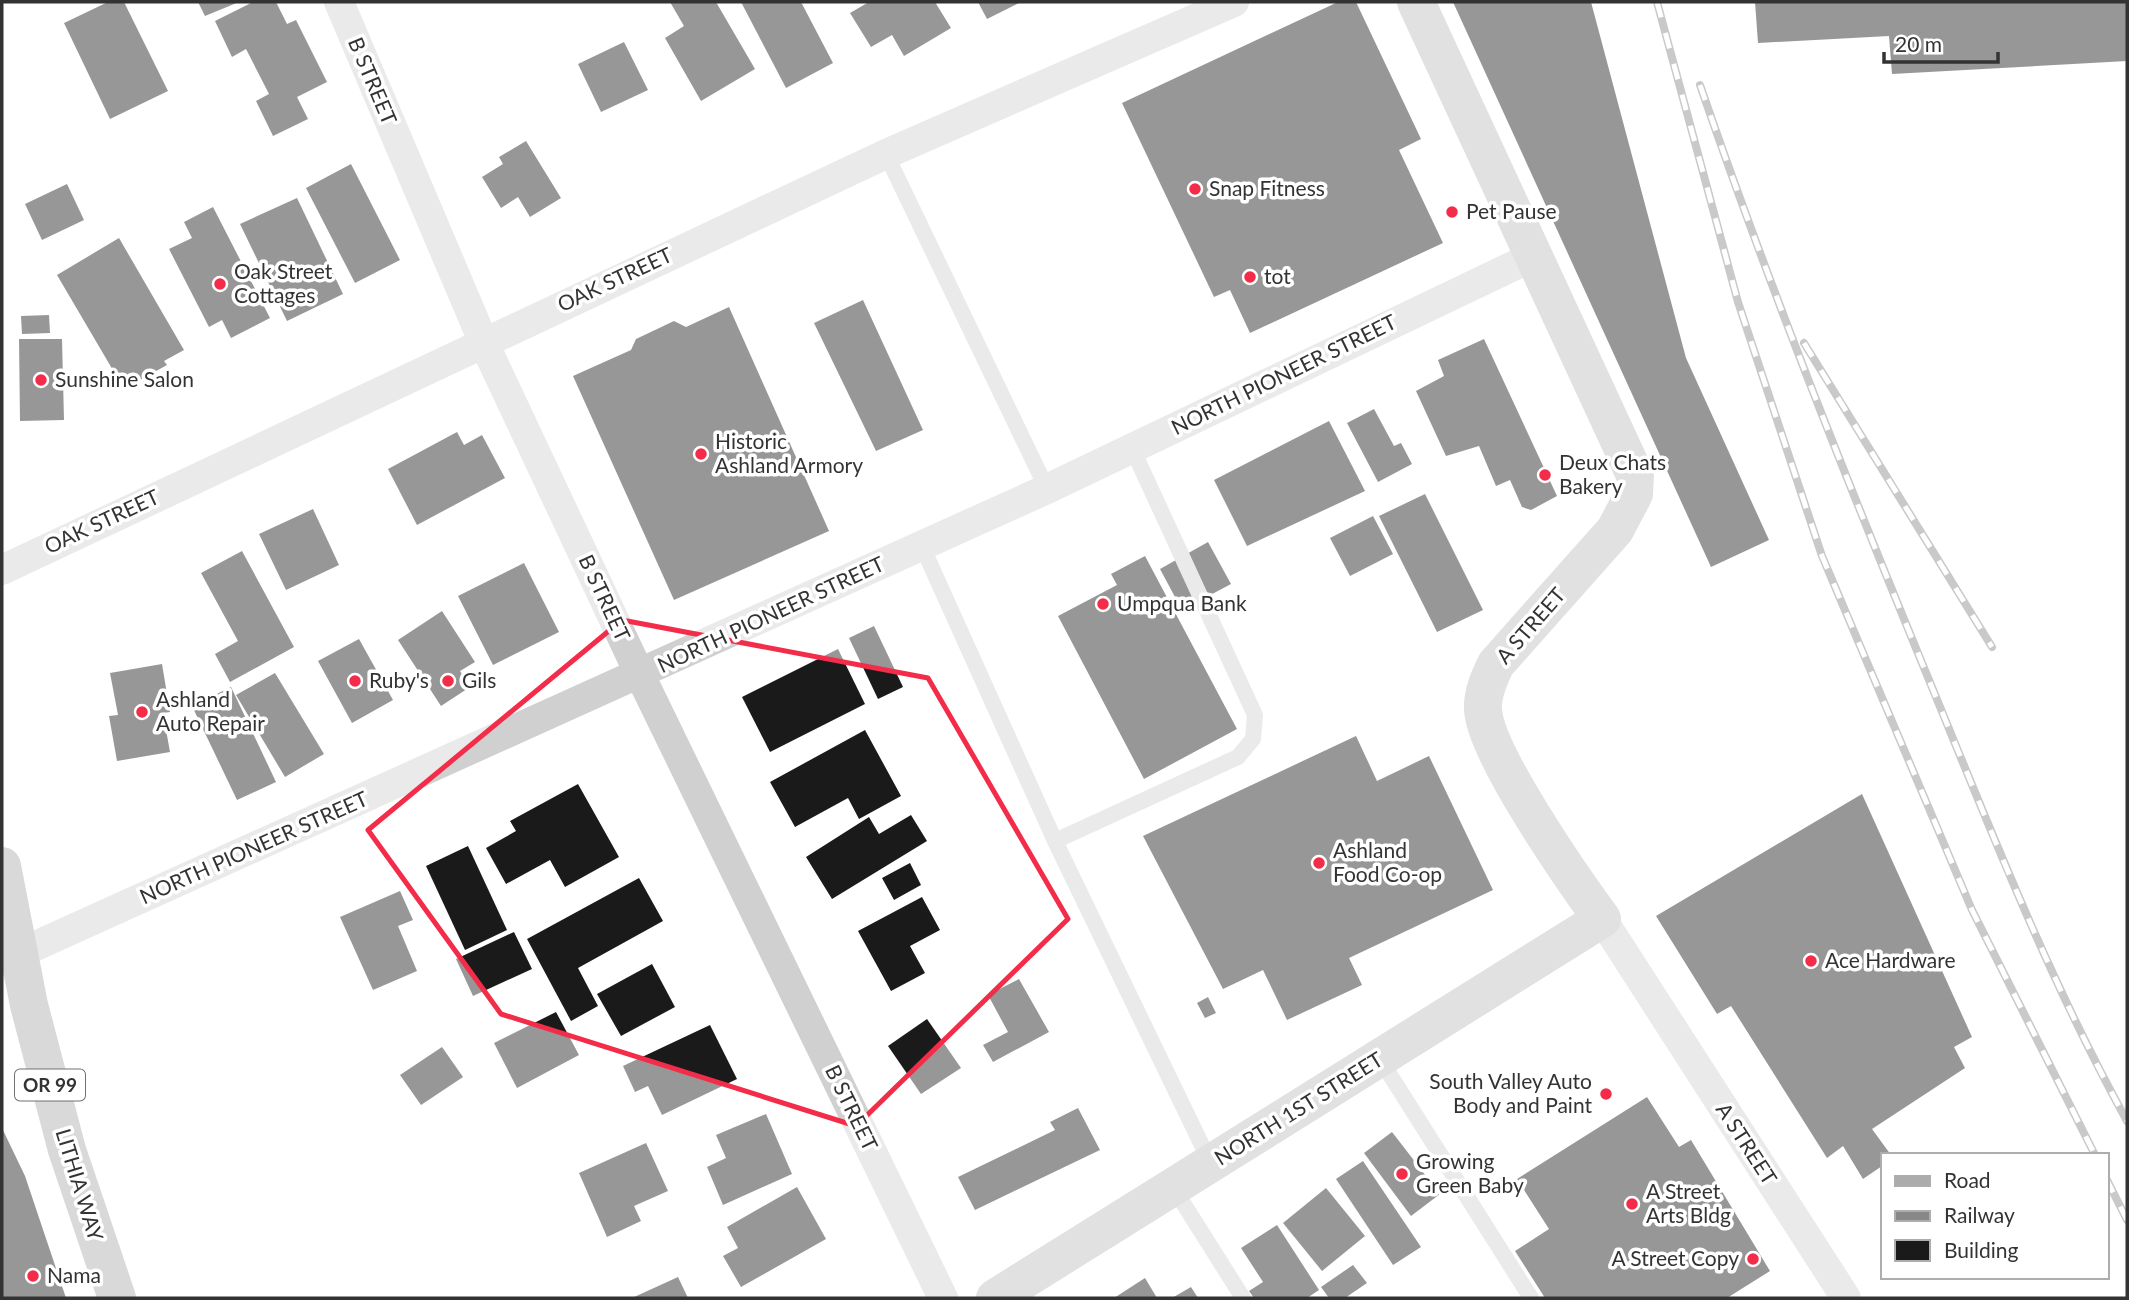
<svg xmlns="http://www.w3.org/2000/svg" width="2129" height="1300" font-family="Lato,sans-serif">
  <rect width="100%" height="100%" fill="#fff"/>
  <!-- building -->
  <g fill="#1a1a1a">
    <polygon points="108,2 124,2 168,91 110,119 64,23"/>
    <polygon points="198,2 239,2 205,16"/>
    <polygon points="253,2 276,2 287,24 296,20 327,82 297,97 308,119 273,136 256,101 269,94 246,49 232,57 215,21"/>
    <polygon points="670,2 716,2 755,69 701,101 665,38 684,26"/>
    <polygon points="741,2 801,2 833,63 786,88"/>
    <polygon points="869,2 935,2 951,28 904,56 892,35 871,47 850,13"/>
    <polygon points="978,2 1021,2 987,19"/>
    <polygon points="1338,2 1356,2 1421,139 1399,150 1443,243 1250,333 1230,290 1214,297 1122,103"/>
    <polygon points="1453,2 1591,2 1686,358 1769,540 1711,567"/>
    <polygon points="1755,2 2127,2 2127,61 1892,74 1889,36 1758,43"/>
    <polygon points="624,42 648,90 601,112 578,64"/>
    <polygon points="526,141 561,198 530,217 518,197 501,208 482,177 503,164 499,157"/>
    <polygon points="351,164 400,260 355,283 306,188"/>
    <polygon points="67,184 84,220 42,240 25,204"/>
    <polygon points="297,198 343,294 287,321 240,224"/>
    <polygon points="213,207 270,318 231,338 222,320 209,327 169,249 192,238 184,222"/>
    <polygon points="119,238 184,350 164,361 167,365 124,389 57,275"/>
    <polygon points="863,300 923,430 876,451 814,323"/>
    <polygon points="729,307 829,531 674,600 573,376 631,350 636,339 674,321 686,327"/>
    <polygon points="49,315 50,333 22,334 21,316"/>
    <polygon points="19,339 62,339 64,420 20,421"/>
    <polygon points="1484,339 1557,496 1531,510 1522,507 1510,480 1496,486 1479,446 1446,456 1416,391 1444,376 1438,360"/>
    <polygon points="1374,409 1394,446 1401,443 1412,464 1378,482 1347,423"/>
    <polygon points="1329,421 1365,491 1247,546 1214,480"/>
    <polygon points="457,432 464,445 482,435 505,478 417,525 388,469"/>
    <polygon points="1425,494 1483,610 1437,632 1379,516"/>
    <polygon points="313,509 339,565 286,590 259,534"/>
    <polygon points="1373,516 1393,554 1350,576 1330,538"/>
    <polygon points="1208,542 1231,584 1182,610 1160,569"/>
    <polygon points="242,551 294,647 230,682 215,654 238,641 201,573"/>
    <polygon points="1145,556 1237,729 1144,779 1058,616 1117,585 1111,574"/>
    <polygon points="524,563 559,632 493,665 458,596"/>
    <polygon points="442,611 475,662 460,671 470,687 441,706 398,640"/>
    <polygon points="874,626 903,687 878,699 849,638"/>
    <polygon points="359,639 393,700 352,723 318,661"/>
    <polygon points="838,649 865,704 770,752 742,697"/>
    <polygon points="162,664 170,712 163,713 170,752 117,761 109,716 118,715 110,673"/>
    <polygon points="275,673 324,754 285,777 236,695"/>
    <polygon points="231,687 276,782 237,800 192,706"/>
    <polygon points="865,730 901,796 859,819 848,798 795,827 770,782"/>
    <polygon points="1356,736 1377,781 1429,756 1493,890 1349,958 1362,985 1287,1020 1263,970 1223,989 1143,836"/>
    <polygon points="578,784 619,857 565,887 550,860 506,884 486,848 516,831 510,821"/>
    <polygon points="1862,794 1972,1037 1954,1047 1965,1068 1872,1129 1891,1155 1882,1155 1882,1166 1863,1179 1843,1146 1827,1158 1731,1006 1717,1014 1656,916"/>
    <polygon points="911,815 927,841 832,899 806,857 869,817 879,834"/>
    <polygon points="468,846 507,930 465,950 426,866"/>
    <polygon points="910,863 921,885 894,900 882,878"/>
    <polygon points="639,878 663,921 578,968 598,1006 571,1021 527,939"/>
    <polygon points="400,891 413,920 398,926 417,971 373,990 340,917"/>
    <polygon points="922,897 940,930 910,946 925,973 891,991 858,931"/>
    <polygon points="514,932 532,969 473,996 456,959"/>
    <polygon points="652,964 675,1007 621,1036 597,994"/>
    <polygon points="1019,979 1049,1032 993,1062 983,1045 1008,1032 988,995"/>
    <polygon points="1208,997 1216,1013 1205,1018 1197,1003"/>
    <polygon points="556,1012 579,1055 517,1088 494,1043"/>
    <polygon points="927,1019 961,1068 921,1094 888,1046"/>
    <polygon points="710,1025 737,1079 662,1115 648,1086 635,1092 623,1066"/>
    <polygon points="442,1047 463,1077 421,1105 400,1075"/>
    <polygon points="1647,1097 1679,1147 1691,1140 1770,1271 1727,1298 1545,1298 1515,1251 1549,1229 1517,1179"/>
    <polygon points="1078,1108 1100,1150 975,1210 958,1177 1055,1130 1050,1122"/>
    <polygon points="766,1114 792,1174 723,1205 707,1167 726,1158 716,1135"/>
    <polygon points="2,1128 25,1176 66,1298 2,1298"/>
    <polygon points="1392,1132 1440,1194 1411,1216 1364,1153"/>
    <polygon points="646,1143 668,1191 634,1206 641,1221 607,1237 579,1173"/>
    <polygon points="1363,1161 1421,1247 1393,1265 1336,1179"/>
    <polygon points="797,1187 826,1239 741,1287 723,1256 738,1248 727,1227"/>
    <polygon points="1326,1188 1365,1236 1322,1271 1283,1223"/>
    <polygon points="1277,1225 1319,1290 1307,1298 1254,1298 1249,1291 1263,1282 1241,1248"/>
    <polygon points="1353,1265 1367,1283 1345,1298 1329,1298 1321,1287"/>
    <polygon points="678,1277 688,1298 632,1298"/>
    <polygon points="1145,1278 1157,1298 1114,1298"/>
    <polygon points="1191,1287 1198,1298 1172,1298"/>
  </g>
  <g fill="none" stroke-linecap="round" stroke-linejoin="round">
    <!-- lane -->
    <g stroke="#d0d0d0" stroke-width="16">
      <polyline points="886,154 1047,489"/>
      <polyline points="922,546 1055,841 1211,1164"/>
      <polyline points="1055,841 1238,757 1253,739 1255,715 1132,448"/>
      <polyline points="1380,1059 1531,1298"/>
      <polyline points="1173,1187 1243,1298"/>
    </g>
    <!-- street -->
    <g stroke="#d0d0d0" stroke-width="30">
      <polyline points="339,2 483,341 640,675 943,1298"/>
      <polyline points="2,570 886,154 1234,2"/>
      <polyline points="1602,919 1846,1298"/>
      <polyline points="2,961 1047,489 1534,256"/>
    </g>
    <!-- secondary -->
    <path stroke="#bdbdbd" stroke-width="38" d="M995 1298 1602 919C1573 879 1486 755 1483 710 1482 694 1489 678 1496 664L1615 530 1634 494 1635 475 1416 2"/>
    <!-- primary -->
    <polyline stroke="#ababab" stroke-width="38" points="2,866 29,1005 67,1150 117,1298"/>
    <!-- rail casing -->
    <g stroke="#888" stroke-width="8">
      <g id="rail">
        <polyline points="1657,2 1738,302 1822,556 1972,910 2095,1155"/>
        <path d="M1700 85C1769 286 1848 483 1929 680 1990 828 2049 980 2127 1121"/>
        <polyline points="1804,343 1992,647"/>
        <polyline points="2106,1178 2127,1220"/>
      </g>
    </g>
    <!-- rail -->
    <use href="#rail" stroke="#fff" stroke-width="5" stroke-dasharray="16" stroke-linecap="butt"/>
  </g>
  <!-- marked area -->
  <path d="M0 0H2129V1300H0ZM622 620 928 678 1068 919 856 1126 501 1014 368 830Z" fill="#fff" fill-opacity=".55" fill-rule="evenodd"/>
  <path fill="none" stroke="#f32c49" stroke-width="5" stroke-linejoin="round" d="M622 620 928 678 1068 919 856 1126 501 1014 368 830Z"/>
  <!-- markers -->
  <g fill="#f32c49" stroke="#fff" stroke-width="2.5">
    <circle cx="1195" cy="189" r="7"/>
    <circle cx="1452" cy="212" r="7"/>
    <circle cx="1250" cy="277" r="7"/>
    <circle cx="220" cy="284" r="7"/>
    <circle cx="41" cy="380" r="7"/>
    <circle cx="701" cy="454" r="7"/>
    <circle cx="1545" cy="475" r="7"/>
    <circle cx="1103" cy="604" r="7"/>
    <circle cx="355" cy="681" r="7"/>
    <circle cx="448" cy="681" r="7"/>
    <circle cx="142" cy="712" r="7"/>
    <circle cx="1319" cy="863" r="7"/>
    <circle cx="1811" cy="961" r="7"/>
    <circle cx="1606" cy="1094" r="7"/>
    <circle cx="1402" cy="1174" r="7"/>
    <circle cx="1632" cy="1204" r="7"/>
    <circle cx="1753" cy="1259" r="7"/>
    <circle cx="33" cy="1276" r="7"/>
  </g>
  <g text-anchor="middle" stroke-width="7" stroke-linejoin="round" paint-order="stroke">
    <!-- shield labels -->
    <rect fill="#fff" stroke="#707070" stroke-width="2" x="15" y="1069.5" width="70" height="31" rx="5"/>
    <g font-size="19" font-weight="bold" fill="#333">
      <text x="50" y="1092">OR 99</text>
    </g>
    <!-- street labels -->
    <g font-size="21" fill="#333" stroke="#fff">
      <text transform="translate(372 81) rotate(67)" y="7">B STREET</text>
      <text transform="translate(615 280) rotate(-25)" y="7">OAK STREET</text>
      <text transform="translate(1284 375) rotate(-26)" y="7">NORTH PIONEER STREET</text>
      <text transform="translate(102 522) rotate(-25)" y="7">OAK STREET</text>
      <text transform="translate(604 598) rotate(65)" y="7">B STREET</text>
      <text transform="translate(771 615) rotate(-25)" y="7">NORTH PIONEER STREET</text>
      <text transform="translate(1531 626) rotate(-49)" y="7">A STREET</text>
      <text transform="translate(254 848) rotate(-24)" y="7">NORTH PIONEER STREET</text>
      <text transform="translate(851 1108) rotate(64)" y="7">B STREET</text>
      <text transform="translate(1299 1109) rotate(-32)" y="7">NORTH 1ST STREET</text>
      <text transform="translate(1746 1144) rotate(57)" y="7">A STREET</text>
      <text transform="translate(79 1185) rotate(73)" y="7">LITHIA WAY</text>
    </g>
    <!-- poi labels -->
    <g font-size="21" fill="#333" stroke="#fff" text-anchor="start">
      <text x="1209" y="196">Snap Fitness</text>
      <text x="1466" y="219">Pet Pause</text>
      <text x="234" y="279">Oak Street<tspan x="234" dy="24">Cottages</tspan></text>
      <text x="1264" y="284">tot</text>
      <text x="55" y="387">Sunshine Salon</text>
      <text x="715" y="449">Historic<tspan x="715" dy="24">Ashland Armory</tspan></text>
      <text x="1559" y="470">Deux Chats<tspan x="1559" dy="24">Bakery</tspan></text>
      <text x="1117" y="611">Umpqua Bank</text>
      <text x="369" y="688">Ruby's</text>
      <text x="462" y="688">Gils</text>
      <text x="156" y="707">Ashland<tspan x="156" dy="24">Auto Repair</tspan></text>
      <text x="1333" y="858">Ashland<tspan x="1333" dy="24">Food Co-op</tspan></text>
      <text x="1825" y="968">Ace Hardware</text>
      <text x="1592" y="1089" text-anchor="end">South Valley Auto<tspan x="1592" dy="24">Body and Paint</tspan></text>
      <text x="1416" y="1169">Growing<tspan x="1416" dy="24">Green Baby</tspan></text>
      <text x="1646" y="1199">A Street<tspan x="1646" dy="24">Arts Bldg</tspan></text>
      <text x="1739" y="1266" text-anchor="end">A Street Copy</text>
      <text x="47" y="1283">Nama</text>
    </g>
  </g>
  <!-- border -->
  <rect width="2129" height="1300" fill="none" stroke="#333333" stroke-width="7"/>
  <!-- legend -->
  <rect x="1881" y="1153" width="228" height="126" fill="#ffffff" stroke="#adadad" stroke-width="2"/>
  <rect x="1895" y="1176" width="35" height="10" fill="#ababab" stroke="#adadad" stroke-width="2"/>
  <text x="1944" y="1188" font-size="21" fill="#333333">Road</text>
  <rect x="1895" y="1211" width="35" height="10" fill="#888888" stroke="#adadad" stroke-width="2"/>
  <text x="1944" y="1223" font-size="21" fill="#333333">Railway</text>
  <rect x="1895" y="1240" width="35" height="21" fill="#1a1a1a" stroke="#adadad" stroke-width="2"/>
  <text x="1944" y="1258" font-size="21" fill="#333333">Building</text>
  <!-- scale -->
  <path d="M1884 52v10h114v-10" fill="none" stroke="#333333" stroke-width="3.5"/>
  <text x="1895" y="52" font-size="21" fill="#333333" stroke="#ffffff" stroke-width="5" paint-order="stroke">20 m</text>
</svg>
